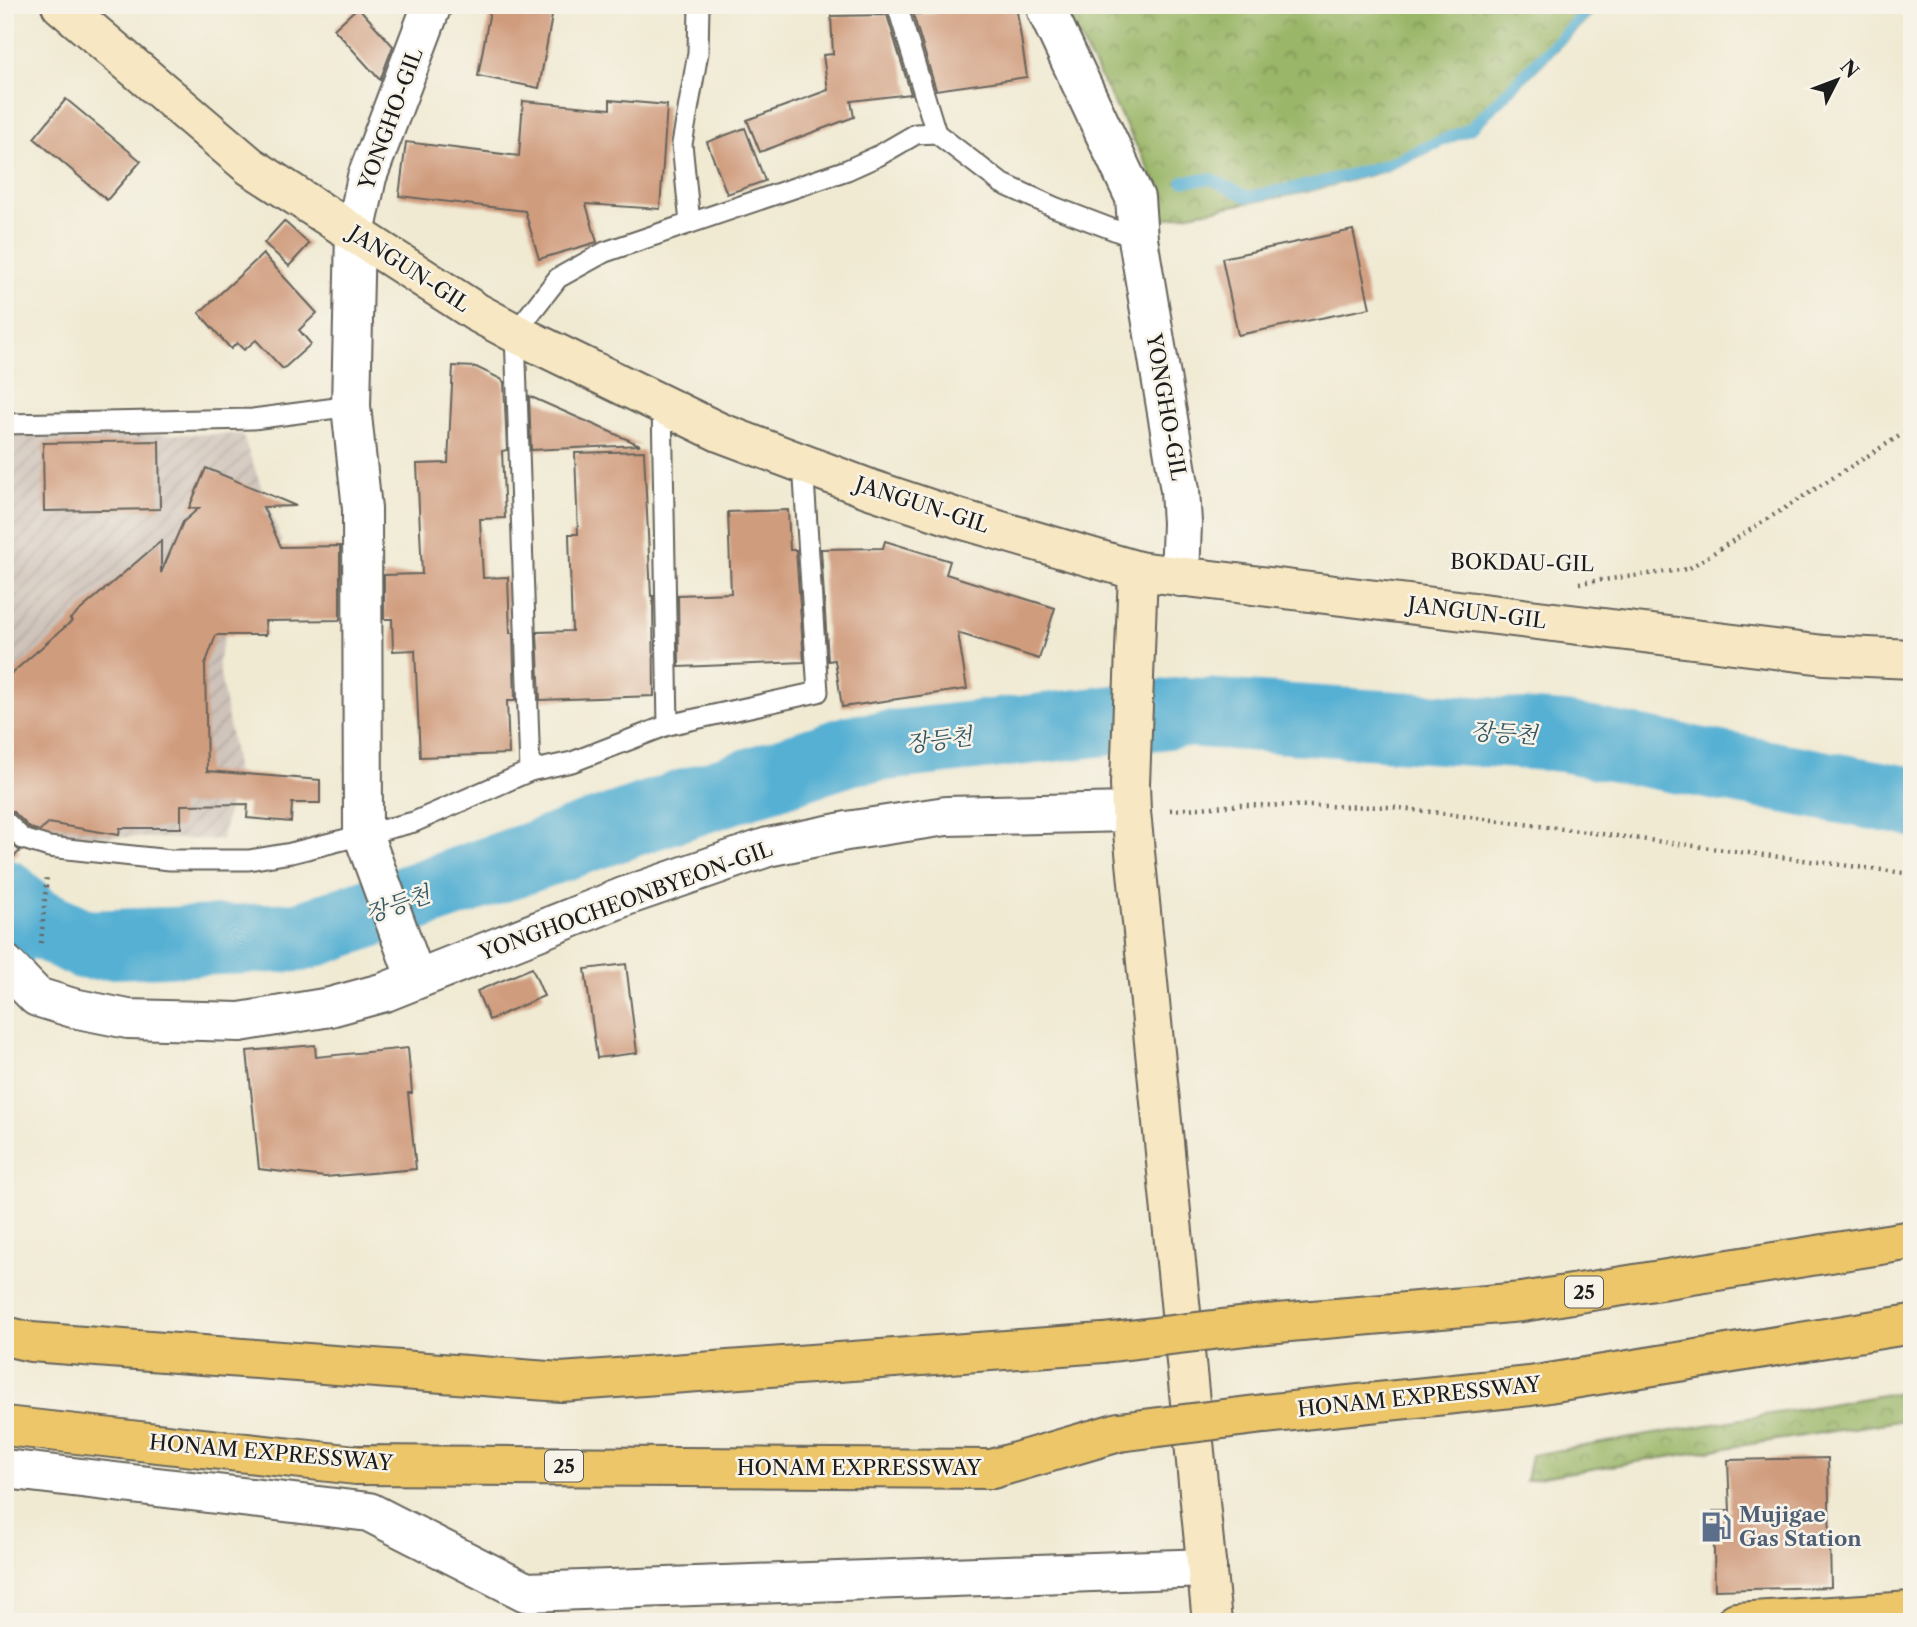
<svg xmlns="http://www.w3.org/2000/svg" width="1917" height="1627" font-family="'Libre Caslon Text','Noto Serif KR',serif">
  <defs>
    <pattern id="industrial-furrows" width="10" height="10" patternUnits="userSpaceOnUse" patternTransform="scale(1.75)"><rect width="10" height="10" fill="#cec2b9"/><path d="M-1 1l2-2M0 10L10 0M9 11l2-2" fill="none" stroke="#b0a69e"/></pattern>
    <pattern id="forest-crowns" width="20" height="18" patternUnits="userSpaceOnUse" patternTransform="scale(1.75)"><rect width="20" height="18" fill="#9ab668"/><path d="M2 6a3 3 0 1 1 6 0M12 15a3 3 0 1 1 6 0" fill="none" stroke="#7d9355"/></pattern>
  </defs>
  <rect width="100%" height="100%" fill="#f7f3e8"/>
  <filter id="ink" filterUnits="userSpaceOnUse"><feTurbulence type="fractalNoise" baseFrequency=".0143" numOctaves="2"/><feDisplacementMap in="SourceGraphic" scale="14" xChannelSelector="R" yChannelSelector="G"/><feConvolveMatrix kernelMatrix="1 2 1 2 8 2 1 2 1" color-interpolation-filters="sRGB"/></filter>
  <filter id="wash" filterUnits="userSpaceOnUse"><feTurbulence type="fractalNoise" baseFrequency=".00686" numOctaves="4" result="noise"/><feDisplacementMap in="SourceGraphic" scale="28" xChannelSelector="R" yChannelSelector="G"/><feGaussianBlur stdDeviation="1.57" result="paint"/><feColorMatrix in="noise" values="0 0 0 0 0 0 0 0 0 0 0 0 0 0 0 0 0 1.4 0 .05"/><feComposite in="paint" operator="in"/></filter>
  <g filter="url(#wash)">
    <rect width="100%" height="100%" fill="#f0ead3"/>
    <!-- industrial -->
    <polygon fill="url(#industrial-furrows)" points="242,434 282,543 237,591 218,661 236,766 222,840 56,835 29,826 5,807 5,435"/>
    <!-- forest -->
    <g fill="url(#forest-crowns)" stroke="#5b6942" stroke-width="2">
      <polygon points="1062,5 1601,5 1474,132 1385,171 1306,192 1163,219 1150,171"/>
      <polygon points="1912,1390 1912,1428 1898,1421 1547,1476 1526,1481 1531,1455"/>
    </g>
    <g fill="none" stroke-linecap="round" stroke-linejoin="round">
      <!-- stream -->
      <g stroke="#56b0d3" stroke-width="12">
        <polyline points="1183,181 1211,179 1248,197 1305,186 1383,166 1471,128 1593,5"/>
        <polyline points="26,961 33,920"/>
      </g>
      <!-- river -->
      <polyline stroke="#56b0d3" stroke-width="70" points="5,894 33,920 86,945 300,937 646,817 851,750 1185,712 1563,737 1912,802"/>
    </g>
    <g id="blocks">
      <!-- building -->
      <g fill="#d09c7e">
        <polygon points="491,5 554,5 539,88 478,76"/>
        <polygon points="934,5 1016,5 1027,77 936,90 913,14 935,13"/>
        <polygon points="358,7 393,46 380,80 334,29"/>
        <polygon points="887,15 911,94 851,101 854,117 760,152 747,120 828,90 823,55 833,54 831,16"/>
        <polygon points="66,99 141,161 107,200 34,138"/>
        <polygon points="610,100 667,105 660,209 586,204 597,242 539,259 525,211 399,196 406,142 519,156 523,101 610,109"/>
        <polygon points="745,128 765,181 727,194 707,142"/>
        <polygon points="284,221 309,244 289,266 264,243"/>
        <polygon points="1353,230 1370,308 1238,335 1222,258"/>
        <polygon points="263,254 317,313 299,330 311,344 283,369 256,340 244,350 237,343 231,349 199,313"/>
        <polygon points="453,366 476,367 501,379 504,382 507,450 502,451 505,518 480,519 483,578 508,577 510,633 513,633 515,701 507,701 509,754 420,757 415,650 393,651 392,619 384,619 384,575 422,574 417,464 448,463"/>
        <polygon points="529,396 640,445 531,450"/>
        <polygon points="159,441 160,509 44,511 43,443"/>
        <polygon points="644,451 651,596 653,596 654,696 540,700 537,632 572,631 569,534 578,534 575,453"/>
        <polygon points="206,468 296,506 263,507 281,547 340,546 340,620 265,621 266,635 216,635 205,665 207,771 320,780 320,803 292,803 291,822 247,818 248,804 181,805 181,828 120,828 119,835 48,823 40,831 30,828 14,812 5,809 5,679 72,621 70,619 161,541 161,573 183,522 199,508 189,508"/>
        <polygon points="788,510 790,550 796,550 804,662 679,667 678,595 731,593 728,512"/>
        <polygon points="885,541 950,561 946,574 1055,608 1039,659 958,633 967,689 842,707 835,660 828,661 821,549 883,548"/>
        <polygon points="5,839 20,851 5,865"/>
        <polygon points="626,964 637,1053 597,1058 585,969"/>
        <polygon points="532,968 544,996 489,1020 477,991"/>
        <polygon points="315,1045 316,1057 408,1048 412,1093 408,1093 416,1169 325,1177 259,1169 247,1051"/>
        <polygon points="1828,1458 1831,1587 1715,1590 1713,1511 1730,1511 1728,1460"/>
      </g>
    </g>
  </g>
  <g filter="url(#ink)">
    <use href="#blocks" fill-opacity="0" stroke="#66645c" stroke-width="2"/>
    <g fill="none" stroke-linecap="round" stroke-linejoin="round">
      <!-- lane casing -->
      <g stroke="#66645c" stroke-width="23">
        <g id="lane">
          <polyline points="897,5 936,133"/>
          <polyline points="690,223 682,144 698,53 699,5"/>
          <polyline points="662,404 668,725"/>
          <polyline points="5,424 253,419 351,406"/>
          <polyline points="530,771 515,333 558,278 605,252 847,170 878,156 916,134 936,133 1001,183 1054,207 1138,239"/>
          <polyline points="5,821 23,839 49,847 170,860 249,860 291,853 414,822 530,771 572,762 668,725 818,692 803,464"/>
        </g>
      </g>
      <!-- street casing -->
      <g stroke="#66645c" stroke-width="42">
        <g id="street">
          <polyline points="1046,5 1047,11 1135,198 1138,239 1180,490 1182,523 1180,577"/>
          <polyline points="5,964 37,997 73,1008 128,1019 240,1022 330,1007 385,992 626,896 768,847 847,831 946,816 1131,812"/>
          <polyline points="416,979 363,834 362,509 351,406 355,234 367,177 432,5"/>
          <polyline points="5,1469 369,1512 526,1592 1207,1568"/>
        </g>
      </g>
      <!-- secondary casing -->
      <g stroke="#66645c" stroke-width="42">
        <g id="secondary">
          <polyline points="61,5 250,166 476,312 515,333 719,432 870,489 957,518 1138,571 1824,655 1912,659"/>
          <polyline points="1138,571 1130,784 1131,812 1212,1622"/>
        </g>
      </g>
      <!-- primary casing -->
      <g stroke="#66645c" stroke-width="42">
        <polyline id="primary" points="1736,1622 1912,1611"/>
      </g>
      <!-- highway casing -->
      <g stroke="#66645c" stroke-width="42">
        <g id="highway">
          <polyline points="1255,1325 1522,1302 1912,1240"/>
          <polyline points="5,1336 31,1342 561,1382 1103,1343"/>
          <polyline points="1264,1414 1530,1386 1912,1324"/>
          <polyline points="5,1426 356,1465 992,1469 1119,1432"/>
        </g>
      </g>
      <!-- path -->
      <g stroke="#66645c" stroke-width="4.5" stroke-dasharray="2 5" stroke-linecap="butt">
        <polyline points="1579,583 1688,569 1912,428"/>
        <polyline points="1170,810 1241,805 1392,807 1912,874"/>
        <polyline points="41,943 47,875"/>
      </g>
      <!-- lane -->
      <use href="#lane" stroke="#fff" stroke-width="19"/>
      <!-- street -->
      <use href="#street" stroke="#fff" stroke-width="38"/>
      <!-- secondary -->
      <use href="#secondary" stroke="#f7e8c3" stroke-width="38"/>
      <!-- primary -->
      <use href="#primary" stroke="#ecc669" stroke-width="38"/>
      <!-- highway -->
      <use href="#highway" stroke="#ecc669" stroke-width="38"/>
      <!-- highway-bridge casing -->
      <g stroke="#66645c" stroke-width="42" stroke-linecap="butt">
        <g id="highway-bridge">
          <polyline points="1103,1343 1255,1325"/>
          <polyline points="1119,1432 1264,1414"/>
        </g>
      </g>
      <!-- highway-bridge -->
      <use href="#highway-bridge" stroke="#ecc669" stroke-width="38"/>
    </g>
  </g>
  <!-- icons -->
  <defs>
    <g id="fuel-bare" transform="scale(2.415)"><path d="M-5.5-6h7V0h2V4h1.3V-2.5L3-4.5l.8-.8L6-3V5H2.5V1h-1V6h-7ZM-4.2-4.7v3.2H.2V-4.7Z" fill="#5c6f8a" stroke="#f7f3e8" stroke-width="2.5" paint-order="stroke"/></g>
  </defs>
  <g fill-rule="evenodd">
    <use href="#fuel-bare" x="1716" y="1527"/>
  </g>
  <g text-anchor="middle" stroke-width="5" stroke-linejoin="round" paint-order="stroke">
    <!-- shield labels -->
    <g fill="#f7f3e8" stroke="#5e5c59" stroke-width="2">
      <rect x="1565" y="1276.5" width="38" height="31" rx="5"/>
      <rect x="545" y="1450.5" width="38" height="31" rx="5"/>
    </g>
    <g font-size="19" font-weight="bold" fill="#1c1c1c">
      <text x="1584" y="1299">25</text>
      <text x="564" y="1473">25</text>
    </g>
    <!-- street labels -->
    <g font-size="21" fill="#1c1c1c" stroke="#f7f3e8">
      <text transform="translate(391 119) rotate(-70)" y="7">YONGHO-GIL</text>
      <text transform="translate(409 269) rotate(33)" y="7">JANGUN-GIL</text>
      <text transform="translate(1166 407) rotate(80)" y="7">YONGHO-GIL</text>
      <text transform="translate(922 505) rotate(18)" y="7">JANGUN-GIL</text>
      <text transform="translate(1522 563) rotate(1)" y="7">BOKDAU-GIL</text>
      <text transform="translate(1477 613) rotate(7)" y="7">JANGUN-GIL</text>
      <text transform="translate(626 901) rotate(-20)" y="7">YONGHOCHEONBYEON-GIL</text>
      <text transform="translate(1419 1397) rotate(-6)" y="7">HONAM EXPRESSWAY</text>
      <text transform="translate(271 1453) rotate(5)" y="7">HONAM EXPRESSWAY</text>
      <text x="859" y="1475">HONAM EXPRESSWAY</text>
    </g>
    <!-- service labels -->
    <g font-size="21" font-weight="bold" fill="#4e5e75" stroke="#f7f3e8" text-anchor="start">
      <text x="1739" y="1522">Mujigae<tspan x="1739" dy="24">Gas Station</tspan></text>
    </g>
    <!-- water labels -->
    <g font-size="23" font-style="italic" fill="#335765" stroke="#f7f3e8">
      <text transform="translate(1504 733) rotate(4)" y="8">장등천</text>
      <text transform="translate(939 740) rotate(-7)" y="8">장등천</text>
      <text transform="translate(398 904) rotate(-19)" y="8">장등천</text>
    </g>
  </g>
  <!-- margin -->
  <rect width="1917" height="1627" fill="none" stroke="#f7f3e8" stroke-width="28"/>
  <!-- north arrow -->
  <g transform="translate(1837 80) rotate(48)" stroke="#f7f3e8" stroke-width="5" paint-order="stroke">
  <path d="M0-5L12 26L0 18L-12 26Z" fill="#1c1c1c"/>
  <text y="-10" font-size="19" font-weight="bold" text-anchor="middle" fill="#1c1c1c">N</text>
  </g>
</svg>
